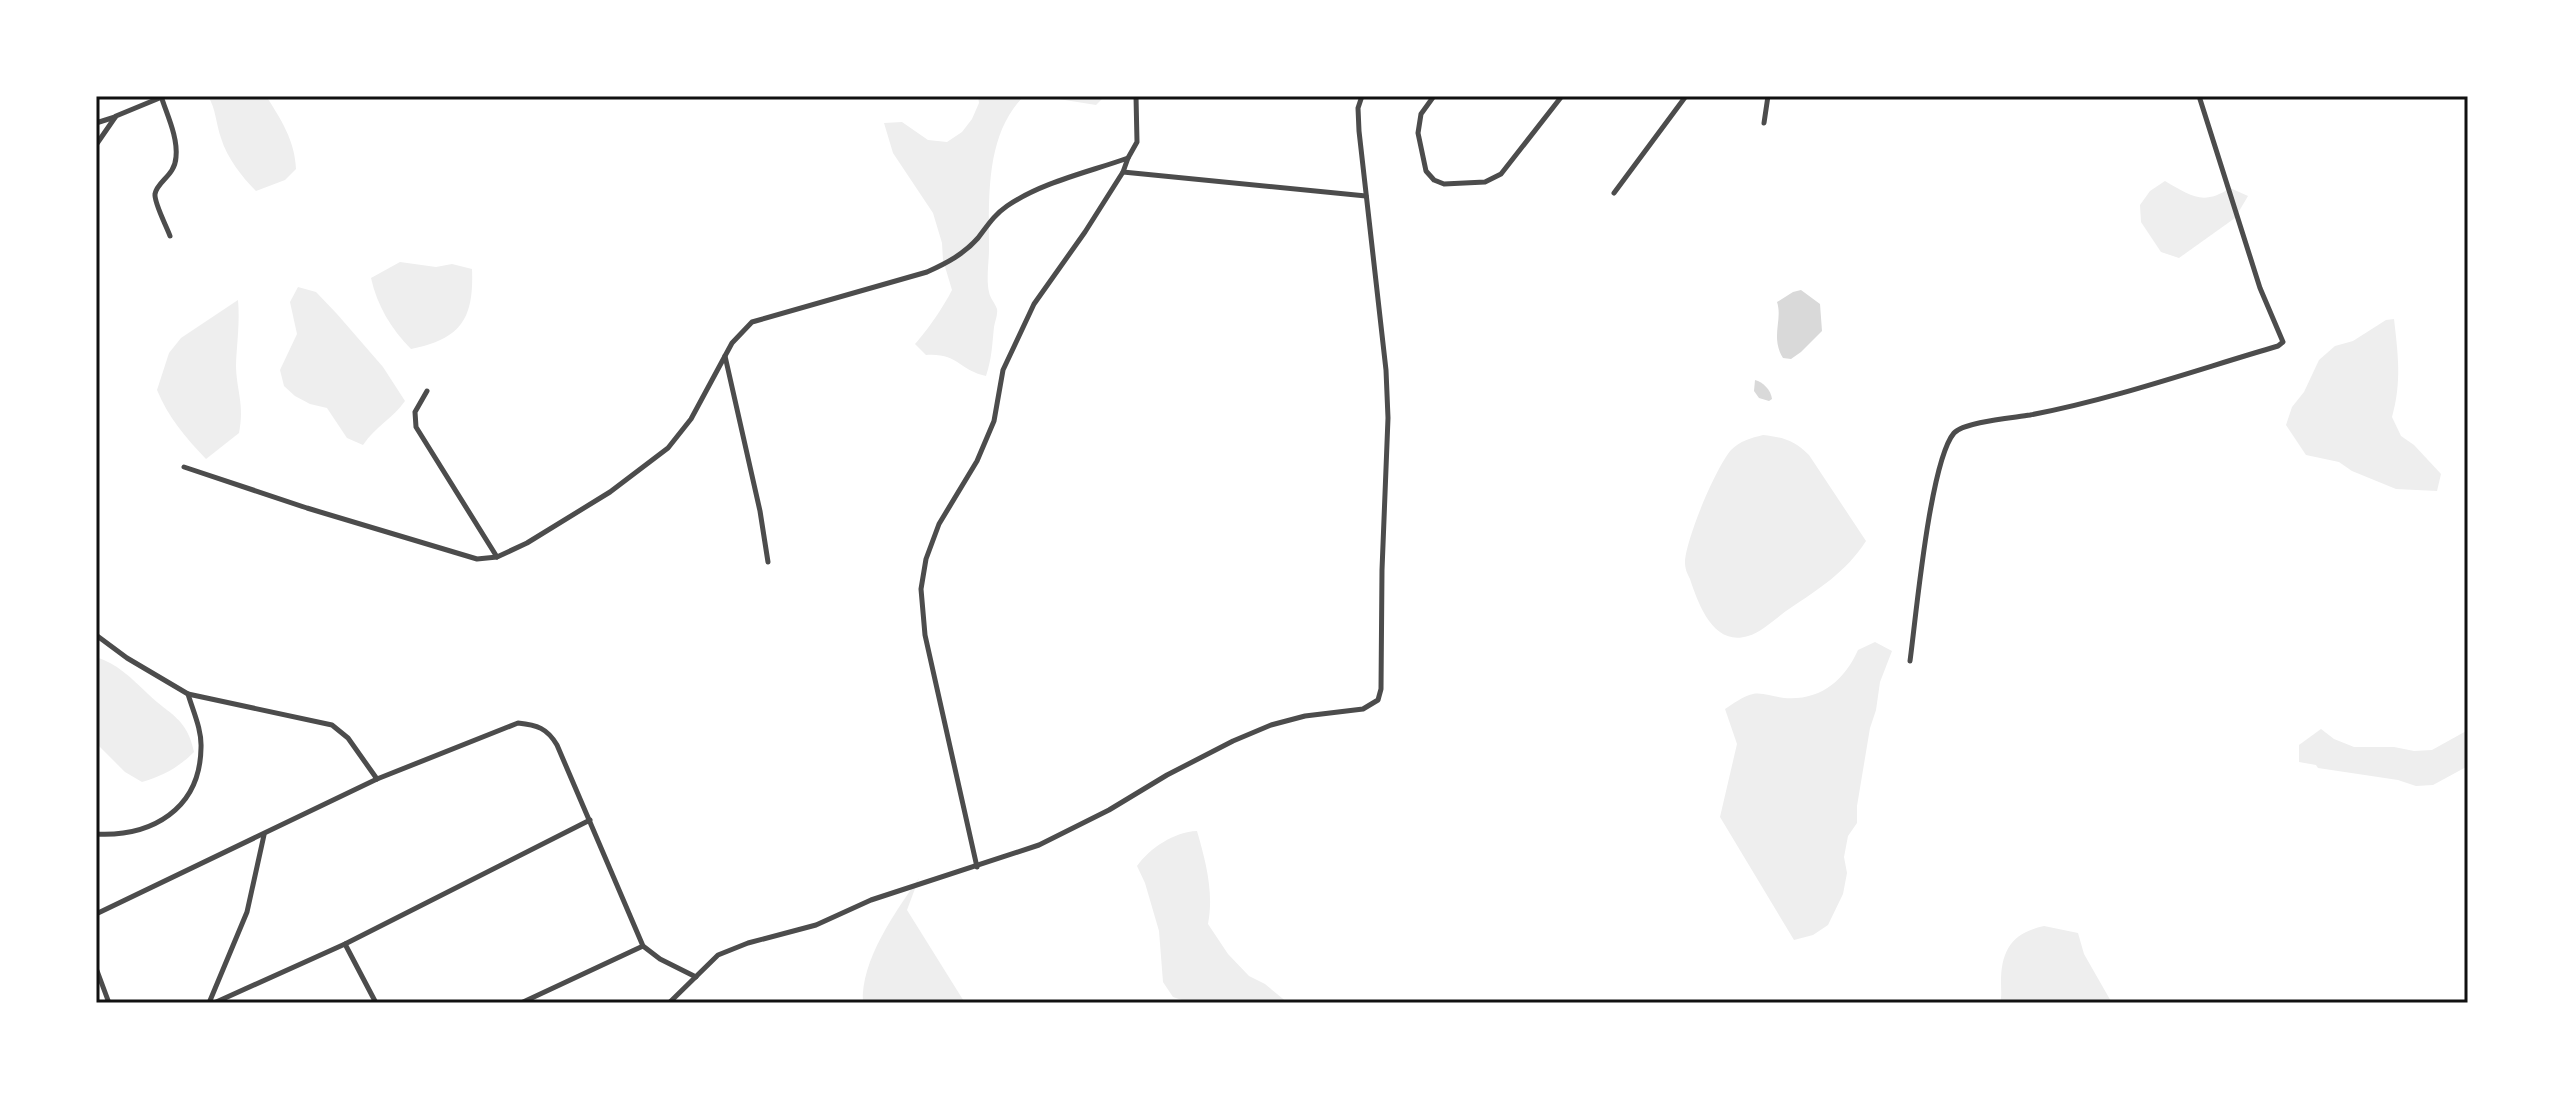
<svg xmlns="http://www.w3.org/2000/svg" width="2564" height="1099" font-family="'Alegreya Sans',sans-serif">
  <rect width="100%" height="100%" fill="#fff"/>
  <!-- green -->
  <g fill="#eee">
    <path d="M208 96H266C281 119 295 141 296 169L285 180 256 191C242 177 227 158 221 138 216 124 216 109 208 96Z"/>
    <path d="M978 96H1024C985 135 989 198 989 249 989 262 986 279 989 292 990 298 995 303 997 309 998 315 995 321 994 327 992 346 992 357 986 376 958 370 959 353 926 355L915 344C927 331 944 306 952 290L943 260 942 243 933 213 893 153 884 123 902 122 928 140 947 142 962 132 972 119 979 103Z"/>
    <polygon points="1040,96 1105,96 1096,105"/>
    <path d="M2165 181C2191 196 2203 206 2230 188L2248 196 2235 218 2179 258 2161 252 2141 222 2140 205 2150 191Z"/>
    <path d="M400 262 436 267 452 264 472 269C474 319 461 339 411 349 391 329 377 305 371 278Z"/>
    <path d="M298 287 316 292 337 314 383 367 405 401C393 418 376 426 363 445L347 438 327 408 310 404 295 396 284 386 280 370 297 334 290 302Z"/>
    <path d="M238 300C240 322 237 342 236 364 236 390 245 404 239 433L206 459C186 438 168 417 157 390L169 353 181 338Z"/>
    <path d="M2394 319C2398 354 2402 382 2392 417L2401 436 2414 445 2441 474 2437 491 2396 489 2352 471 2339 462 2306 455 2286 425 2292 407 2304 392 2319 360 2335 346 2353 341 2386 320Z"/>
    <path d="M1763 435C1783 437 1795 441 1809 455L1866 541C1846 572 1819 589 1789 609 1777 617 1762 632 1748 636 1713 647 1698 603 1690 579 1687 573 1685 569 1685 562 1686 539 1715 469 1731 450 1740 441 1751 438 1763 435Z"/>
    <path d="M1875 642 1892 651 1880 682 1876 710 1870 728 1857 806V823L1848 836 1844 857 1847 873 1843 894 1828 925 1813 935 1794 940 1720 817 1737 744 1725 709C1733 704 1743 696 1753 694 1762 692 1775 697 1784 698 1820 701 1844 681 1858 650Z"/>
    <path d="M96 657C118 664 131 678 148 694 170 715 187 718 194 752 179 767 163 776 142 782L125 772 96 743Z"/>
    <polygon points="2321,729 2334,739 2354,747 2394,747 2414,751 2432,750 2468,730 2468,766 2433,785 2416,786 2398,780 2318,768 2316,765 2299,762 2299,745"/>
    <path d="M1197 831C1206 862 1214 893 1208 924L1228 954 1249 976 1265 984 1288 1003H1191L1173 997 1163 982 1159 931 1145 883 1137 866C1150 848 1174 832 1197 831Z"/>
    <path d="M919 878 907 910 965 1003H863C860 961 896 911 919 878Z"/>
    <path d="M2044 926 2078 933 2084 954 2112 1003H2000C2002 996 2001 990 2001 983 2001 950 2012 933 2044 926Z"/>
  </g>
  <!-- water -->
  <g fill="#d9d9d9">
    <path d="M1801 290 1820 304 1822 331 1801 352 1791 359 1783 358C1770 337 1783 320 1777 302L1793 292Z"/>
    <path d="M1755 380C1763 382 1771 390 1772 399L1769 401 1759 398 1754 391Z"/>
  </g>
  <g fill="none" stroke-linecap="round" stroke-linejoin="round">
    <!-- minor -->
    <g stroke="#4c4c4c" stroke-width="5">
      <path d="M161 96C167 115 178 137 176 157 175 176 157 181 155 194 154 203 167 227 170 236"/>
      <polyline points="1434,96 1421,114 1418,133 1426,171 1434,180 1444,184 1485,182 1501,174 1562,96"/>
      <polyline points="96,123 115,117"/>
      <polyline points="1764,123 1768,96"/>
      <polyline points="96,145 116,116 162,97"/>
      <polyline points="1128,158 1137,142 1136,96"/>
      <polyline points="1123,172 1366,196"/>
      <polyline points="1614,193 1686,96"/>
      <polyline points="725,356 760,511 768,562"/>
      <polyline points="427,391 415,412 416,427 497,557"/>
      <path d="M184 467 307 508 477 559 497 557 527 543 610 492 668 448 691 419 732 343 752 322 927 272C947 263 964 254 978 238 988 225 994 215 1007 206 1042 182 1089 172 1128 158L1123 172 1085 232 1034 304 1003 370 994 421 977 461 939 524 926 559 921 589 925 635 977 867"/>
      <path d="M96 635 127 658 188 694C193 711 202 730 201 748 200 809 152 837 96 834"/>
      <path d="M1910 661C1916 617 1930 461 1954 433 1964 422 2012 418 2030 415 2114 399 2196 370 2278 346L2283 342 2260 288 2199 96"/>
      <polyline points="188,694 332,725 348,738 377,779"/>
      <path d="M96 914 377 779 518 723C537 725 547 728 557 745L643 946 660 959 696 977"/>
      <polyline points="345,944 376,1003"/>
      <polyline points="96,968 109,1003"/>
      <polyline points="209,1003 247,912 264,835"/>
      <polyline points="214,1003 345,944 590,820"/>
      <polyline points="521,1003 643,946"/>
      <polyline points="669,1003 718,955 748,943 816,925 871,900 1039,845 1109,810 1167,775 1233,741 1271,725 1305,716 1363,709 1378,700 1381,689 1382,570 1388,418 1386,370 1359,131 1358,108 1362,96"/>
    </g>
  </g>
  <!-- border -->
  <rect width="2564" height="1099" fill="none" stroke="#ffffff" stroke-width="196"/>
  <rect x="98" y="98" width="2368" height="903" fill="none" stroke="#111" stroke-width="3"/>
</svg>
